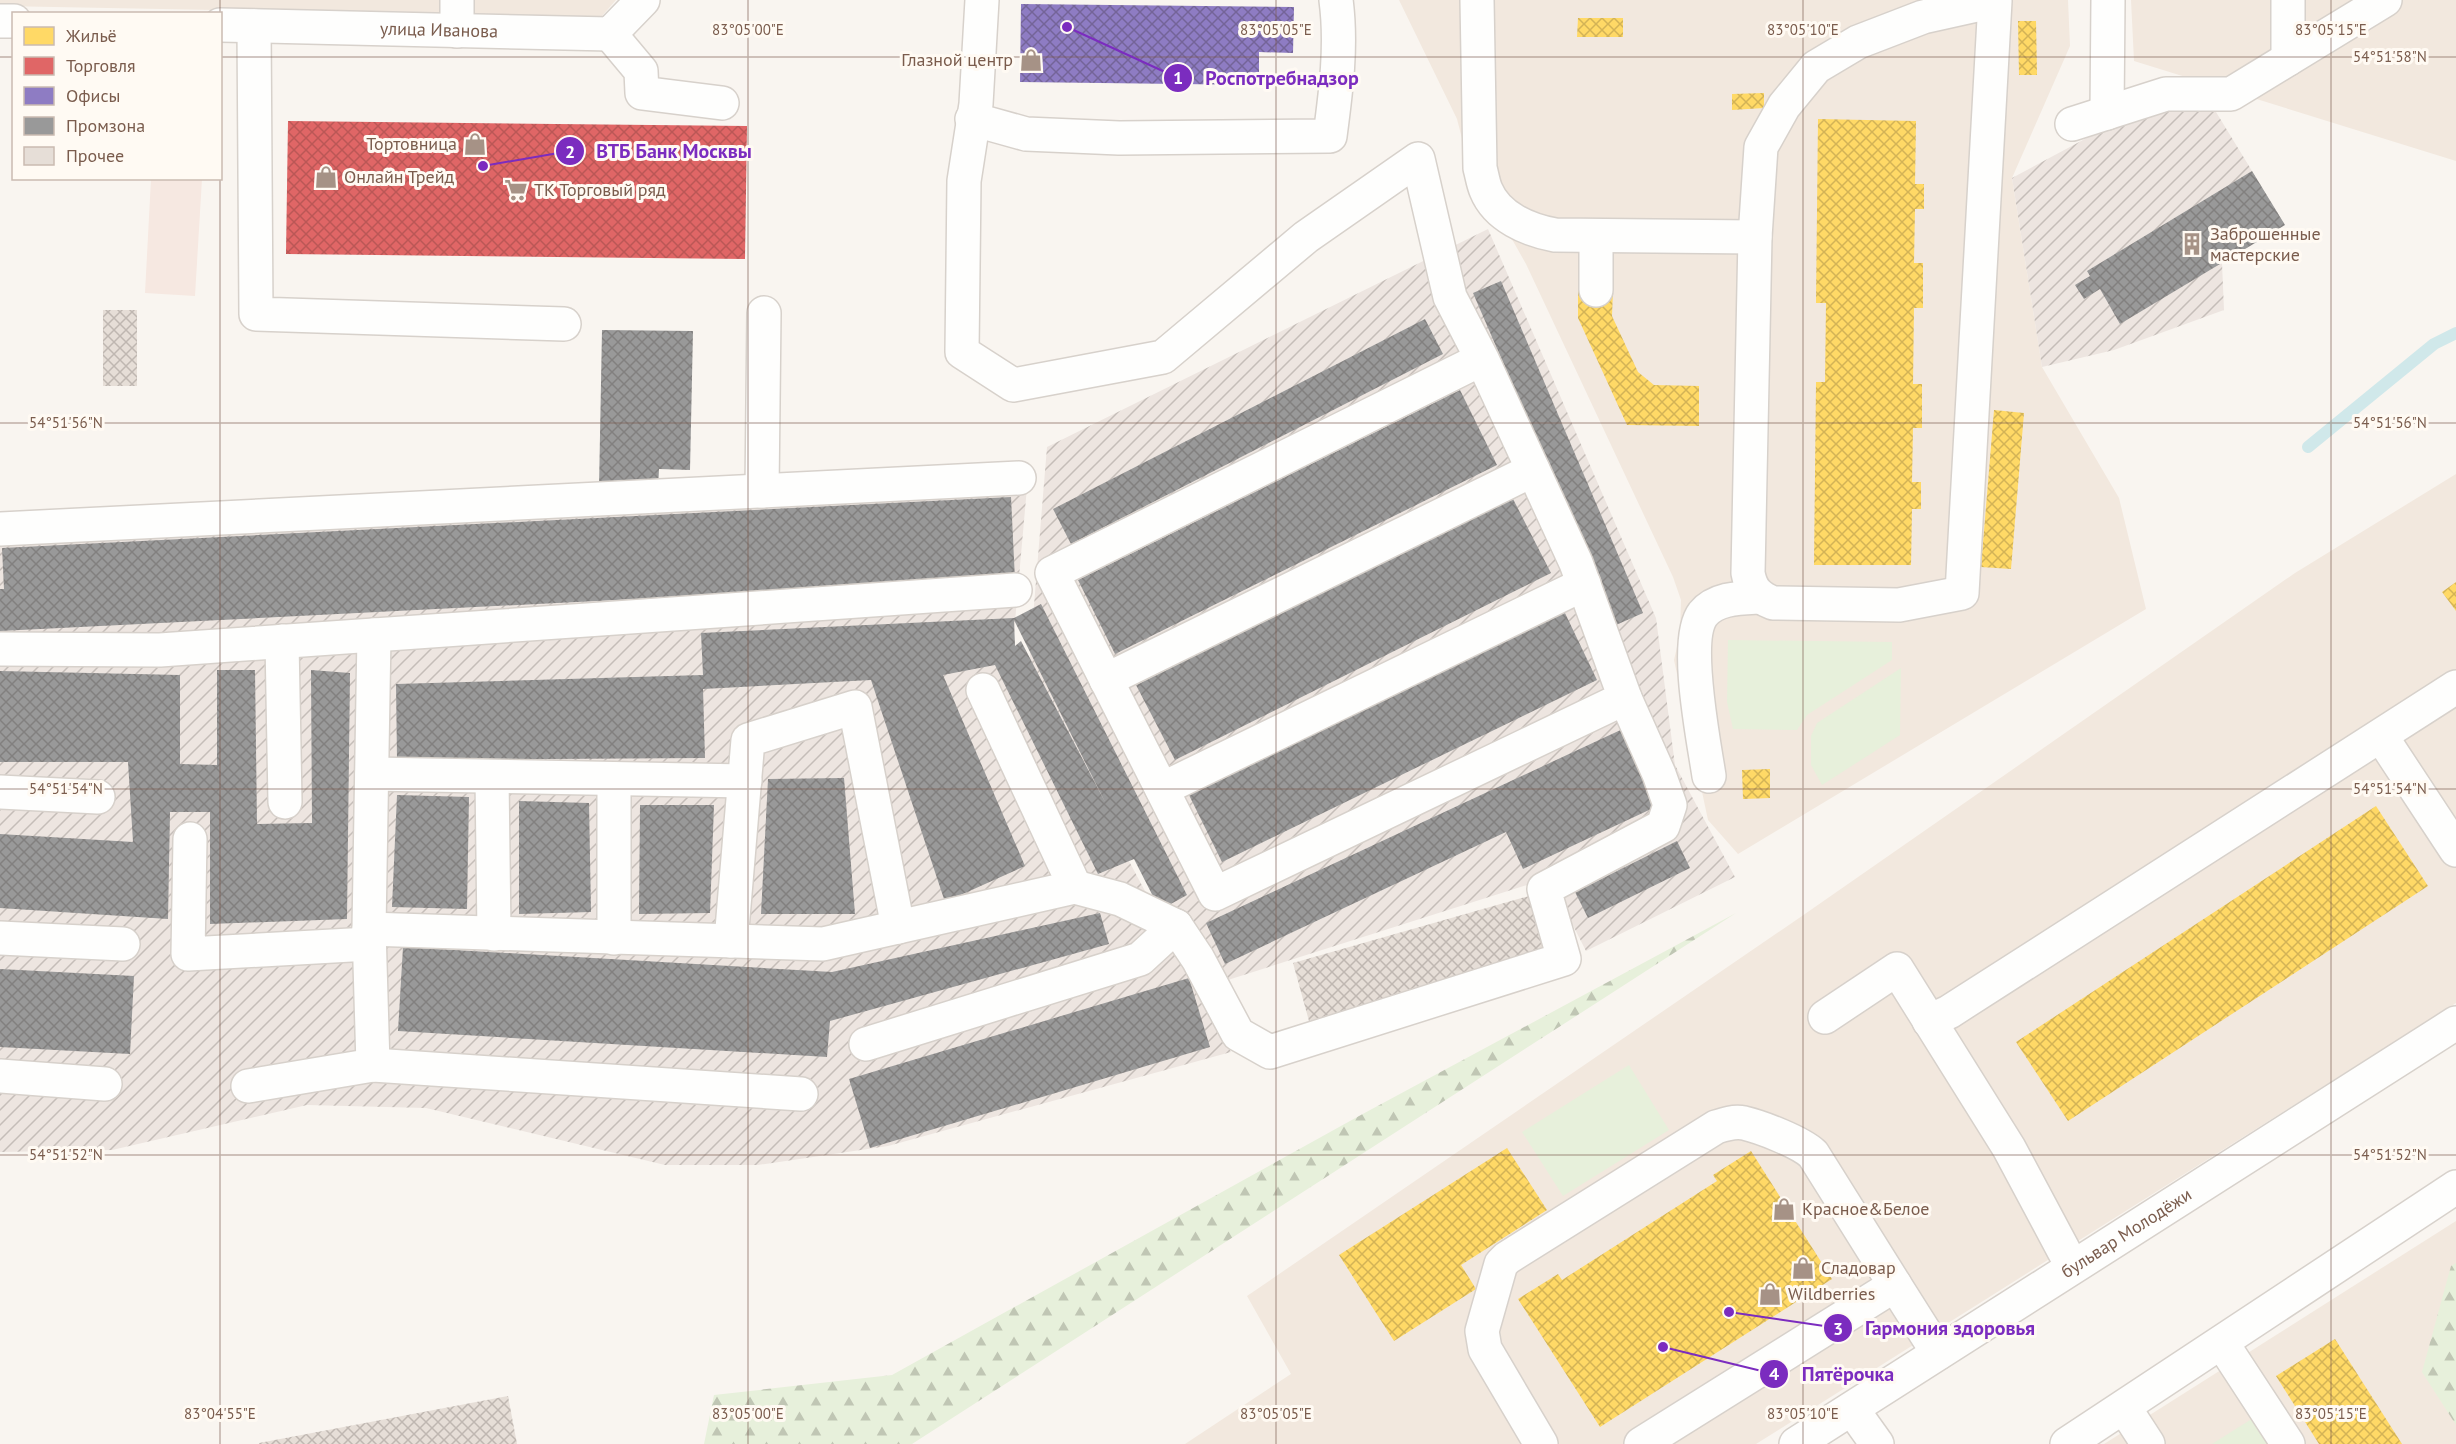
<svg xmlns="http://www.w3.org/2000/svg" width="2456" height="1444" font-family="'PT Sans',sans-serif">
  <defs>
    <pattern id="industrial-furrows" width="10" height="10" patternUnits="userSpaceOnUse" patternTransform="scale(1.5)"><rect width="10" height="10" fill="#ede5e0"/><path d="M-1 1l2-2M0 10L10 0M9 11l2-2" fill="none" stroke="#c5bdb8"/></pattern>
    <pattern id="forest-firs" width="22" height="20" patternUnits="userSpaceOnUse" patternTransform="scale(1.5)"><rect width="22" height="20" fill="#e7f0db"/><path d="M5 1l3.5 6h-7zM16 11l3.5 6h-7z" fill="#c0c6b4"/></pattern>
    <pattern id="homes-cross-hatch" width="8" height="8" patternUnits="userSpaceOnUse" patternTransform="scale(1.5)"><rect width="8" height="8" fill="#ffd966"/><path d="M0 0l8 8M0 8l8-8" fill="none" stroke="#d3b356"/></pattern>
    <pattern id="shops-cross-hatch" width="8" height="8" patternUnits="userSpaceOnUse" patternTransform="scale(1.5)"><rect width="8" height="8" fill="#e06666"/><path d="M0 0l8 8M0 8l8-8" fill="none" stroke="#bb5756"/></pattern>
    <pattern id="offices-cross-hatch" width="8" height="8" patternUnits="userSpaceOnUse" patternTransform="scale(1.5)"><rect width="8" height="8" fill="#8e7cc3"/><path d="M0 0l8 8M0 8l8-8" fill="none" stroke="#746498"/></pattern>
    <pattern id="industry-cross-hatch" width="8" height="8" patternUnits="userSpaceOnUse" patternTransform="scale(1.5)"><rect width="8" height="8" fill="#999"/><path d="M0 0l8 8M0 8l8-8" fill="none" stroke="#82807f"/></pattern>
    <pattern id="building-cross-hatch" width="8" height="8" patternUnits="userSpaceOnUse" patternTransform="scale(1.5)"><rect width="8" height="8" fill="#e6ded7"/><path d="M0 0l8 8M0 8l8-8" fill="none" stroke="#bfb7b1"/></pattern>
  </defs>
  <rect width="100%" height="100%" fill="#f9f5f0"/>
  <!-- residential -->
  <g fill="#f2e8de">
    <polygon points="0,0 616,0 601,17 0,6"/>
    <polygon points="1399,0 2068,0 2070,46 2012,178 2042,367 2119,498 2146,609 1738,854 1708,820 1674,660 1680,634 1681,600 1673,577 1526,264 1513,241 1479,205 1457,119"/>
    <polygon points="2131,0 2456,0 2456,161 2134,61"/>
    <polygon points="2456,474 2456,1003 1756,1444 1185,1444 1291,1374 1247,1296 1802,916 2295,573"/>
    <polygon points="2456,1221 2456,1444 2104,1444"/>
  </g>
  <!-- commercial -->
  <polygon fill="#f6e8e1" points="151,179 202,179 195,296 145,293"/>
  <!-- industrial -->
  <g fill="url(#industrial-furrows)">
    <polygon points="2161,111 2216,112 2285,225 2222,263 2224,310 2114,350 2042,367 2012,178 2111,125"/>
    <polygon points="1488,229 1656,618 1675,765 1735,877 1586,951 1549,878 1209,986 1029,666 1047,447"/>
    <polygon points="1029,465 1013,644 1231,1052 888,1146 758,1165 665,1165 426,1108 307,1105 112,1150 0,1152 0,516"/>
  </g>
  <!-- forest -->
  <g fill="url(#forest-firs)">
    <polygon points="1736,913 912,1444 704,1444 714,1395 892,1375 1359,1116"/>
    <polygon points="2456,1263 2456,1425 2422,1372 2451,1266"/>
  </g>
  <!-- park -->
  <g fill="#e7f0db">
    <polygon points="1728,640 1892,642 1892,660 1807,715 1797,730 1733,729 1727,702"/>
    <polygon points="1901,668 1900,735 1822,785 1811,765 1811,736 1817,723"/>
    <polygon points="1629,1065 1669,1130 1563,1196 1522,1132"/>
    <polygon points="2266,1410 2288,1444 2212,1444"/>
  </g>
  <!-- homes -->
  <g fill="url(#homes-cross-hatch)">
    <polygon points="1578,18 1623,18 1623,37 1577,37"/>
    <polygon points="2018,21 2036,21 2037,75 2019,75"/>
    <polygon points="1764,93 1764,108 1732,110 1732,94"/>
    <polygon points="1818,119 1916,121 1915,184 1924,184 1924,209 1915,209 1914,263 1923,263 1923,308 1914,308 1913,384 1922,384 1922,428 1913,428 1912,482 1921,482 1921,509 1912,509 1911,565 1814,565 1816,382 1825,382 1826,303 1816,303"/>
    <polygon points="1578,290 1613,291 1612,316 1638,372 1654,385 1699,386 1699,426 1627,425 1578,318"/>
    <polygon points="1994,410 2024,413 2011,569 1981,567"/>
    <polygon points="2456,582 2456,611 2442,592"/>
    <polygon points="1770,769 1770,798 1743,799 1742,770"/>
    <polygon points="2376,806 2428,886 2068,1121 2016,1042"/>
    <polygon points="1507,1148 1547,1210 1461,1265 1476,1289 1394,1341 1339,1255"/>
    <polygon points="1751,1151 1832,1279 1600,1427 1518,1299 1558,1274 1562,1280 1717,1181 1713,1175"/>
    <polygon points="2335,1339 2402,1444 2319,1444 2276,1376"/>
  </g>
  <!-- shops -->
  <polygon fill="url(#shops-cross-hatch)" points="288,121 747,126 745,259 286,254"/>
  <!-- offices -->
  <polygon fill="url(#offices-cross-hatch)" points="1021,4 1294,7 1293,53 1259,52 1259,85 1020,82"/>
  <!-- industry -->
  <g fill="url(#industry-cross-hatch)" fill-rule="evenodd">
    <polygon points="2252,171 2285,225 2120,324 2100,289 2084,299 2075,285 2090,276 2087,271"/>
    <polygon points="1501,281 1643,613 1616,625 1473,293"/>
    <polygon points="1425,319 1443,354 1071,544 1053,509"/>
    <polygon points="602,330 693,331 690,470 659,469 658,490 599,488"/>
    <polygon points="1460,390 1497,465 1115,654 1078,580"/>
    <polygon points="1011,497 1015,580 0,631 0,589 4,589 2,548"/>
    <polygon points="1512,497 1551,573 1175,760 1136,685"/>
    <path d="M1041 604 1187 895 1160 910 1134 859 1098 874 995 665 943 675 1025 866 945 902 871 680 703 689 705 758 397 760 396 684 703 675 701 633 1014 618ZM1014 620 1105 802 1021 641 1015 646Z"/>
    <polygon points="1564,611 1597,680 1222,862 1188,793"/>
    <polygon points="217,670 255,670 257,824 312,823 311,670 350,673 347,919 210,924 210,812 170,812 168,919 0,908 0,834 133,842 128,762 0,762 0,671 180,675 180,764 217,765"/>
    <polygon points="1627,727 1664,803 1523,869 1506,832 1225,964 1206,923"/>
    <polygon points="844,778 855,914 761,914 768,779"/>
    <polygon points="397,795 469,797 467,909 392,907"/>
    <polygon points="519,801 589,803 591,912 519,914"/>
    <polygon points="640,805 714,805 710,913 639,914"/>
    <polygon points="1677,841 1690,868 1588,918 1575,892"/>
    <polygon points="1100,913 1109,944 830,1021 827,1057 398,1031 403,947 832,972"/>
    <polygon points="0,969 134,976 130,1054 0,1047"/>
    <polygon points="1189,978 1210,1047 870,1148 849,1079"/>
  </g>
  <g fill="none" stroke-linecap="round" stroke-linejoin="round">
    <!-- stream -->
    <polyline stroke="#d0e8ea" stroke-width="12" points="2308,447 2434,344 2456,333"/>
  </g>
  <!-- building -->
  <g fill="url(#building-cross-hatch)">
    <rect x="103" y="310" width="34" height="76"/>
    <polygon points="1536,894 1553,952 1309,1021 1293,963"/>
    <polygon points="508,1396 517,1444 259,1444 259,1443"/>
  </g>
  <g fill="none" stroke-linecap="round" stroke-linejoin="round">
    <!-- minor casing -->
    <g stroke="#d7d1cb" stroke-width="36">
      <g id="minor">
        <polyline points="457,0 457,31"/>
        <polyline points="982,0 976,104 964,181 962,352 1013,385 1163,357 1306,237 1418,159 1450,297 1482,359 1576,563 1625,698 1215,894 1052,573 1482,359"/>
        <path d="M1477 0 1480 168C1482 175 1483 183 1486 190 1497 217 1528 230 1555 235L1755 237"/>
        <path d="M1995 0V1L1962 593 1899 605 1773 603C1758 597 1751 590 1748 573L1755 237 1761 147 1784 106 1816 67 1858 42 1923 17 1995 1"/>
        <polyline points="2288,0 2288,59"/>
        <polyline points="0,21 14,21"/>
        <path id="s1" d="M220 25 610 34 643 0"/>
        <polyline points="254,26 256,314 564,324"/>
        <polyline points="610,34 641,71 642,93 722,103"/>
        <polyline points="2107,113 2108,0"/>
        <path d="M972 119 1026 134 1119 138 1330 136C1336 91 1342 45 1336 0"/>
        <polyline points="2072,124 2166,94 2231,94 2385,0"/>
        <polyline points="1596,290 1596,236"/>
        <polyline points="762,491 764,313"/>
        <polyline points="0,529 1019,478"/>
        <polyline points="282,641 285,802"/>
        <polyline points="0,649 160,650 1015,590"/>
        <polyline points="1106,680 1533,470"/>
        <polyline points="2381,736 2456,850"/>
        <polyline points="372,774 745,781"/>
        <path d="M1709 776C1704 742 1683 640 1703 614 1716 598 1740 598 1759 597"/>
        <polyline points="492,777 494,934"/>
        <polyline points="614,779 614,938"/>
        <polyline points="1162,789 1584,584"/>
        <polyline points="0,792 98,797"/>
        <polyline points="190,839 188,954 369,944"/>
        <polyline points="1176,926 1198,959 1238,1034 1270,1052 1564,959 1544,889 1663,826 1670,805 1659,774 1625,698"/>
        <polyline points="369,929 823,944 1075,887 983,690"/>
        <polyline points="0,938 123,944"/>
        <polyline points="731,941 748,740 855,707 898,927"/>
        <polyline points="1825,1017 1897,969 2009,1148 2072,1266"/>
        <polyline points="1929,1021 1949,1012 2456,687"/>
        <polyline points="866,1044 1140,959 1176,926 1120,899 1075,887"/>
        <polyline points="373,1065 369,929 374,635"/>
        <polyline points="0,1076 105,1084"/>
        <polyline points="248,1086 373,1065 801,1094"/>
        <polyline points="1895,1285 1938,1353"/>
        <polyline points="2222,1343 2288,1444"/>
        <polyline points="2124,1407 2148,1444"/>
        <polyline points="1852,1409 1877,1444"/>
        <path d="M1541 1444 1485 1349 1482 1331 1501 1264 1507 1258 1716 1127C1725 1124 1734 1121 1744 1123 1761 1127 1800 1142 1813 1154L1895 1285 1641 1444"/>
        <path id="s2" d="M1796 1444 2456 1023"/>
        <polyline points="2067,1444 2456,1187"/>
      </g>
    </g>
    <!-- minor -->
    <use href="#minor" stroke="#fefefd" stroke-width="33"/>
  </g>
  <!-- ticks -->
  <path fill="none" stroke="#7a5c4d" stroke-width="1.5" stroke-opacity="0.45" d="M220 0V14M748 0V1444M1276 0V1444M1803 0V1444M2331 0V1444M0 57H14M220 57H2456M220 178V1444M0 423H2456M0 789H2456M0 1155H2456"/>
  <!-- icons -->
  <defs>
    <g id="shop-bare" transform="scale(1.8)"><path d="M-5-2.5h2.3a2.7 3.5 0 0 1 5.4 0H5L5.5 6h-11ZM-1.5-2.5h3a1.5 2.3 0 0 0-3 0Z" fill="#a69286" stroke="#fffaf3" stroke-width="2.5" paint-order="stroke"/></g>
    <g id="supermarket-bare" transform="scale(1.8)"><path d="M-6-5.5h2.5l.6 2H6L4.5 2H-2.5L-4.4-4H-6ZM-1.5 3.2a1.3 1.3 0 1 0 .1 0ZM3 3.2a1.3 1.3 0 1 0 .1 0Z" fill="#a69286" stroke="#fffaf3" stroke-width="2.5" paint-order="stroke"/></g>
    <g id="building-bare" transform="scale(1.8)"><path d="M-4-6H4V6H1V3H-1V6H-4ZM-2.5-4.3h1.7v1.8h-1.7ZM.8-4.3h1.7v1.8H.8ZM-2.5-1h1.7V.8h-1.7ZM.8-1h1.7V.8H.8Z" fill="#a69286" stroke="#fffaf3" stroke-width="2.5" paint-order="stroke"/></g>
  </defs>
  <g fill-rule="evenodd">
    <use href="#shop-bare" x="1031" y="60"/>
    <use href="#shop-bare" x="475" y="144"/>
    <use href="#shop-bare" x="326" y="177"/>
    <use href="#supermarket-bare" x="516" y="190"/>
    <use href="#building-bare" x="2192" y="244"/>
    <use href="#shop-bare" x="1784" y="1209"/>
    <use href="#shop-bare" x="1803" y="1268"/>
    <use href="#shop-bare" x="1770" y="1294"/>
  </g>
  <g text-anchor="middle" stroke-width="6" stroke-linejoin="round" paint-order="stroke">
    <!-- street labels -->
    <g font-size="18" fill="#7a5c4d" stroke="#fffaf3">
      <text dy="6" stroke="none"><textPath href="#s1" startOffset="219">улица Иванова</textPath></text>
      <text dy="6" stroke="none"><textPath href="#s2" startOffset="392">бульвар Молодёжи</textPath></text>
    </g>
    <!-- poi labels -->
    <g font-size="18" fill="#7a5c4d" stroke="#fffaf3" text-anchor="start">
      <text x="1013" y="66" text-anchor="end">Глазной центр</text>
      <text x="457" y="150" text-anchor="end">Тортовница</text>
      <text x="344" y="183">Онлайн Трейд</text>
      <text x="534" y="196">ТК Торговый ряд</text>
      <text x="2210" y="240">Заброшенные<tspan x="2210" dy="21">мастерские</tspan></text>
      <text x="1802" y="1215">Красное&amp;Белое</text>
      <text x="1821" y="1274">Сладовар</text>
      <text x="1788" y="1300">Wildberries</text>
    </g>
  </g>
  <g font-size="15" text-anchor="middle" fill="#7a5c4d" stroke="#fffaf3" stroke-width="6" stroke-linejoin="round" paint-order="stroke">
    <text x="748" y="35">83°05'00"E</text>
    <text x="1276" y="35">83°05'05"E</text>
    <text x="1803" y="35">83°05'10"E</text>
    <text x="2331" y="35">83°05'15"E</text>
    <text x="2390" y="62">54°51'58"N</text>
    <text x="66" y="428">54°51'56"N</text>
    <text x="2390" y="428">54°51'56"N</text>
    <text x="66" y="794">54°51'54"N</text>
    <text x="2390" y="794">54°51'54"N</text>
    <text x="66" y="1160">54°51'52"N</text>
    <text x="2390" y="1160">54°51'52"N</text>
    <text x="220" y="1419">83°04'55"E</text>
    <text x="748" y="1419">83°05'00"E</text>
    <text x="1276" y="1419">83°05'05"E</text>
    <text x="1803" y="1419">83°05'10"E</text>
    <text x="2331" y="1419">83°05'15"E</text>
  </g>
  <!-- callouts -->
  <path fill="none" stroke="#7b2cbf" stroke-width="2" d="M1067 27L1178 78M483 166L570 151M1729 1312L1838 1328M1663 1347L1774 1374"/>
  <g fill="#7b2cbf" stroke="#fffaf3" stroke-width="2">
    <circle cx="1067" cy="27" r="6"/>
    <circle cx="483" cy="166" r="6"/>
    <circle cx="1729" cy="1312" r="6"/>
    <circle cx="1663" cy="1347" r="6"/>
    <circle cx="1178" cy="78" r="15"/>
    <circle cx="570" cy="151" r="15"/>
    <circle cx="1838" cy="1328" r="15"/>
    <circle cx="1774" cy="1374" r="15"/>
  </g>
  <g font-size="18" text-anchor="middle" font-weight="bold" fill="#fff">
    <text x="1178" y="84">1</text>
    <text x="570" y="158">2</text>
    <text x="1838" y="1335">3</text>
    <text x="1774" y="1380">4</text>
  </g>
  <g font-size="20" text-anchor="middle" font-weight="bold" fill="#7b2cbf" stroke="#fffaf3" stroke-width="6" stroke-linejoin="round" paint-order="stroke">
    <text x="1282" y="85">Роспотребнадзор</text>
    <text x="674" y="158">ВТБ Банк Москвы</text>
    <text x="1950" y="1335">Гармония здоровья</text>
    <text x="1848" y="1381">Пятёрочка</text>
  </g>
  <!-- legend -->
  <rect x="12" y="12" width="210" height="168" fill="#fffaf3" stroke="#cabbb1" stroke-width="1.5"/>
  <rect x="24" y="27" width="30" height="18" fill="#ffd966" stroke="#cabbb1" stroke-width="1.5"/>
  <text x="66" y="42" font-size="18" fill="#7a5c4d">Жильё</text>
  <rect x="24" y="57" width="30" height="18" fill="#e06666" stroke="#cabbb1" stroke-width="1.5"/>
  <text x="66" y="72" font-size="18" fill="#7a5c4d">Торговля</text>
  <rect x="24" y="87" width="30" height="18" fill="#8e7cc3" stroke="#cabbb1" stroke-width="1.5"/>
  <text x="66" y="102" font-size="18" fill="#7a5c4d">Офисы</text>
  <rect x="24" y="117" width="30" height="18" fill="#999999" stroke="#cabbb1" stroke-width="1.5"/>
  <text x="66" y="132" font-size="18" fill="#7a5c4d">Промзона</text>
  <rect x="24" y="147" width="30" height="18" fill="#e6ded7" stroke="#cabbb1" stroke-width="1.5"/>
  <text x="66" y="162" font-size="18" fill="#7a5c4d">Прочее</text>
</svg>
